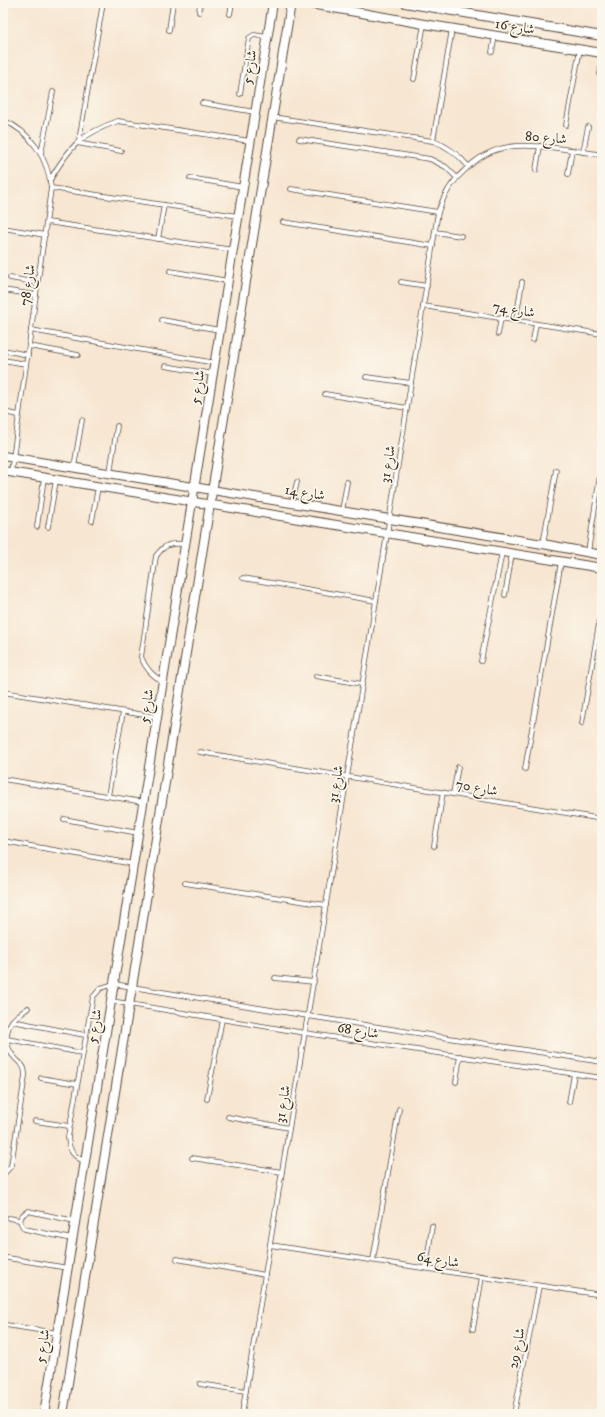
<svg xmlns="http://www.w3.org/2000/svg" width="605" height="1417" font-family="'IM FELL DW Pica',Amiri,serif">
  <rect width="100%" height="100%" fill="#fbf7ec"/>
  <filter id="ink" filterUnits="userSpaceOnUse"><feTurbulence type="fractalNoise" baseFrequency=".025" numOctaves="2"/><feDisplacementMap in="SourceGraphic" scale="8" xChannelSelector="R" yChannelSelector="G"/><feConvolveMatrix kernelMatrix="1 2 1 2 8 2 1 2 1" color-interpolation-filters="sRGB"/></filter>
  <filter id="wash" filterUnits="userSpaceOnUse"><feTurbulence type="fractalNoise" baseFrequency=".012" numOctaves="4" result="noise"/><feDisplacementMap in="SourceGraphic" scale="16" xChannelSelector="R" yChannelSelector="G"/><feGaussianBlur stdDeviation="0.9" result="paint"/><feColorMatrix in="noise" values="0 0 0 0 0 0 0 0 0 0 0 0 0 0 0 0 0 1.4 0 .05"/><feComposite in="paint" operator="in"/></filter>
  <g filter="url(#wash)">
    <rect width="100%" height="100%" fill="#f7e6d1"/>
  </g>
  <g filter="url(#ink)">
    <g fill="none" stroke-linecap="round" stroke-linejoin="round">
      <!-- lane casing -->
      <g stroke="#574639" stroke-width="5.5">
        <g id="lane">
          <polyline points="71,4 71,3"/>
          <polyline points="199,12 200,3"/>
          <polyline points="230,14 232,3"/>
          <polyline points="169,30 173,3"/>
          <polyline points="492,52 495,36"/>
          <polyline points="600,75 602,63"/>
          <polyline points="414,79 424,24"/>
          <polyline points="240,94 249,38 254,35 267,37"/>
          <polyline points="202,103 255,112"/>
          <path d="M272 117 433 141C448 146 458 154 468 166"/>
          <path d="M3 120C31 132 48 158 51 188L11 472"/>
          <polyline points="566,125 580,49"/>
          <polyline points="299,139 430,159 446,167 456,177"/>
          <polyline points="79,140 103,3"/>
          <polyline points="433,141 452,29"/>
          <polyline points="77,143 121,151"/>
          <polyline points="583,152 588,127"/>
          <polyline points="41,153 53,92"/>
          <polyline points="536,170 540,146"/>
          <polyline points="568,174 572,150"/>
          <polyline points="190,178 243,187"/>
          <path d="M50 180C70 146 81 134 118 121L250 141"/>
          <polyline points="51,188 238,216"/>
          <polyline points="291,189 438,212"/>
          <polyline points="47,222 233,250"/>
          <polyline points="283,222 433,246"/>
          <polyline points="3,228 45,235"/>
          <polyline points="435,232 461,236"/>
          <polyline points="158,239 164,205"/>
          <polyline points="170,271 228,281"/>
          <polyline points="10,278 38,283"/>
          <polyline points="401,282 427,286"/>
          <polyline points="3,290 36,295"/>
          <polyline points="423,306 602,334"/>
          <polyline points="162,320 220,330"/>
          <polyline points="516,320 522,282"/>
          <polyline points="31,330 215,363"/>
          <polyline points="498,334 501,318"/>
          <polyline points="600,334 602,320"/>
          <polyline points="533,340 536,324"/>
          <polyline points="29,346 78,355"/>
          <polyline points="3,350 28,355"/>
          <polyline points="3,360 26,364"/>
          <polyline points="165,366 213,374"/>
          <polyline points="366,377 411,383"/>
          <polyline points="325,394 407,408"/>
          <polyline points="3,412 19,415"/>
          <polyline points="74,467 82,420"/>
          <polyline points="110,473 117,426"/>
          <polyline points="292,503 297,482"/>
          <polyline points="342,511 347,482"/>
          <polyline points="92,521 98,487"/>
          <polyline points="37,527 44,478"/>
          <polyline points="48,527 56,480"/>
          <polyline points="543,544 556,470"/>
          <polyline points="588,552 602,463"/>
          <polyline points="243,578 376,601"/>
          <polyline points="505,595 512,554"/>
          <polyline points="481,661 502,552"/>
          <polyline points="316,676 362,684"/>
          <path d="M163 682C152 675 146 669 141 657L156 556C165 544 170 543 185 544"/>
          <polyline points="3,692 157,717"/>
          <polyline points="582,723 602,606"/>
          <polyline points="200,752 602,819"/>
          <polyline points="525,769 561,562"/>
          <polyline points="3,779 143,802"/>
          <polyline points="453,794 458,767"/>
          <polyline points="108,796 123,712"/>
          <polyline points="64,819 138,833"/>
          <polyline points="3,841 133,864"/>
          <polyline points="434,846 443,792"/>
          <polyline points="185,883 326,905"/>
          <polyline points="275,978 314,982"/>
          <polyline points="111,1001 305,1033 602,1078"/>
          <polyline points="12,1021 85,1035"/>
          <polyline points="7,1039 82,1053"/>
          <polyline points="41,1078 77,1084"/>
          <polyline points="456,1082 460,1056"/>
          <polyline points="207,1099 222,1019"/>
          <polyline points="569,1102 574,1074"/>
          <polyline points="228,1117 289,1128"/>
          <polyline points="35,1121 69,1126"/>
          <polyline points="192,1158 282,1172"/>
          <path d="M85 1162C72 1155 69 1151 68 1137L93 997 101 988 114 984 308 1016 602 1062"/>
          <path d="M3 1175 11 1166 25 1076C25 1064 21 1065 15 1058 5 1048 4 1031 13 1020 17 1015 23 1012 28 1008"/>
          <polyline points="9,1218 20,1220"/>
          <path d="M72 1239 25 1229C18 1222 19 1216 28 1211L75 1221"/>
          <polyline points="270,1245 602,1295"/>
          <polyline points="8,1258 68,1268"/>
          <polyline points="177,1259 265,1275"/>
          <polyline points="373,1260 399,1109"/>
          <polyline points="426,1268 432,1226"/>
          <polyline points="6,1325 57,1333"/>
          <polyline points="473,1329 482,1277"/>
          <polyline points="200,1384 246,1391"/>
          <path d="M242 1414 387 534 438 212C444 194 452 181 466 169 494 142 521 144 557 148 572 150 587 152 602 155"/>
          <polyline points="514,1414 539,1286"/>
        </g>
      </g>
      <!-- street casing -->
      <g stroke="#574639" stroke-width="10">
        <g id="street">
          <polyline points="305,3 424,24 602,53"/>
          <polyline points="405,3 602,36"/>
          <polyline points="3,456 543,544 602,555"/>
          <polyline points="3,471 602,568"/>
          <polyline points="44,1414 273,3"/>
          <polyline points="63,1414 291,3"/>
        </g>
      </g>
      <!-- lane -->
      <use href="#lane" stroke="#fff" stroke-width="4"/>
      <!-- street -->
      <use href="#street" stroke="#fff" stroke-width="8"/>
    </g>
  </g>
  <g text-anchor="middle" stroke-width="3.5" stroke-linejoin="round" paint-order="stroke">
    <!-- street labels -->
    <g font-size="14" fill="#3b2a1e" stroke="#fbf7ec">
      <text transform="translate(515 26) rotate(9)" y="5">شارع 16</text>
      <text transform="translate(249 67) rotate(-81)" y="5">شارع 5</text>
      <text transform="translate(546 137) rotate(5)" y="5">شارع 80</text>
      <text transform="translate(27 285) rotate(-82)" y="5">شارع 78</text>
      <text transform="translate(514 309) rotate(9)" y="5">شارع 74</text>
      <text transform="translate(197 387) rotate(-81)" y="5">شارع 5</text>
      <text transform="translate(387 464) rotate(-81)" y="5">شارع 31</text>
      <text transform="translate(305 492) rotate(9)" y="5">شارع 14</text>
      <text transform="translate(146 706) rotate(-81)" y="5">شارع 5</text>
      <text transform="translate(335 784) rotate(-81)" y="5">شارع 31</text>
      <text transform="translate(477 787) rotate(10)" y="5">شارع 70</text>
      <text transform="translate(94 1026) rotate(-81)" y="5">شارع 5</text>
      <text transform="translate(358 1030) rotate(9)" y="5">شارع 68</text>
      <text transform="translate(282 1104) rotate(-81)" y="5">شارع 31</text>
      <text transform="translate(438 1259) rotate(9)" y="5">شارع 64</text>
      <text transform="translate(42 1346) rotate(-81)" y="5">شارع 5</text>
      <text transform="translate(516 1348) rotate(-79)" y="5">شارع 29</text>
    </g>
  </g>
  <!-- margin -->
  <rect width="605" height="1417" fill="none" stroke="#fbf7ec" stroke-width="16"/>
</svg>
